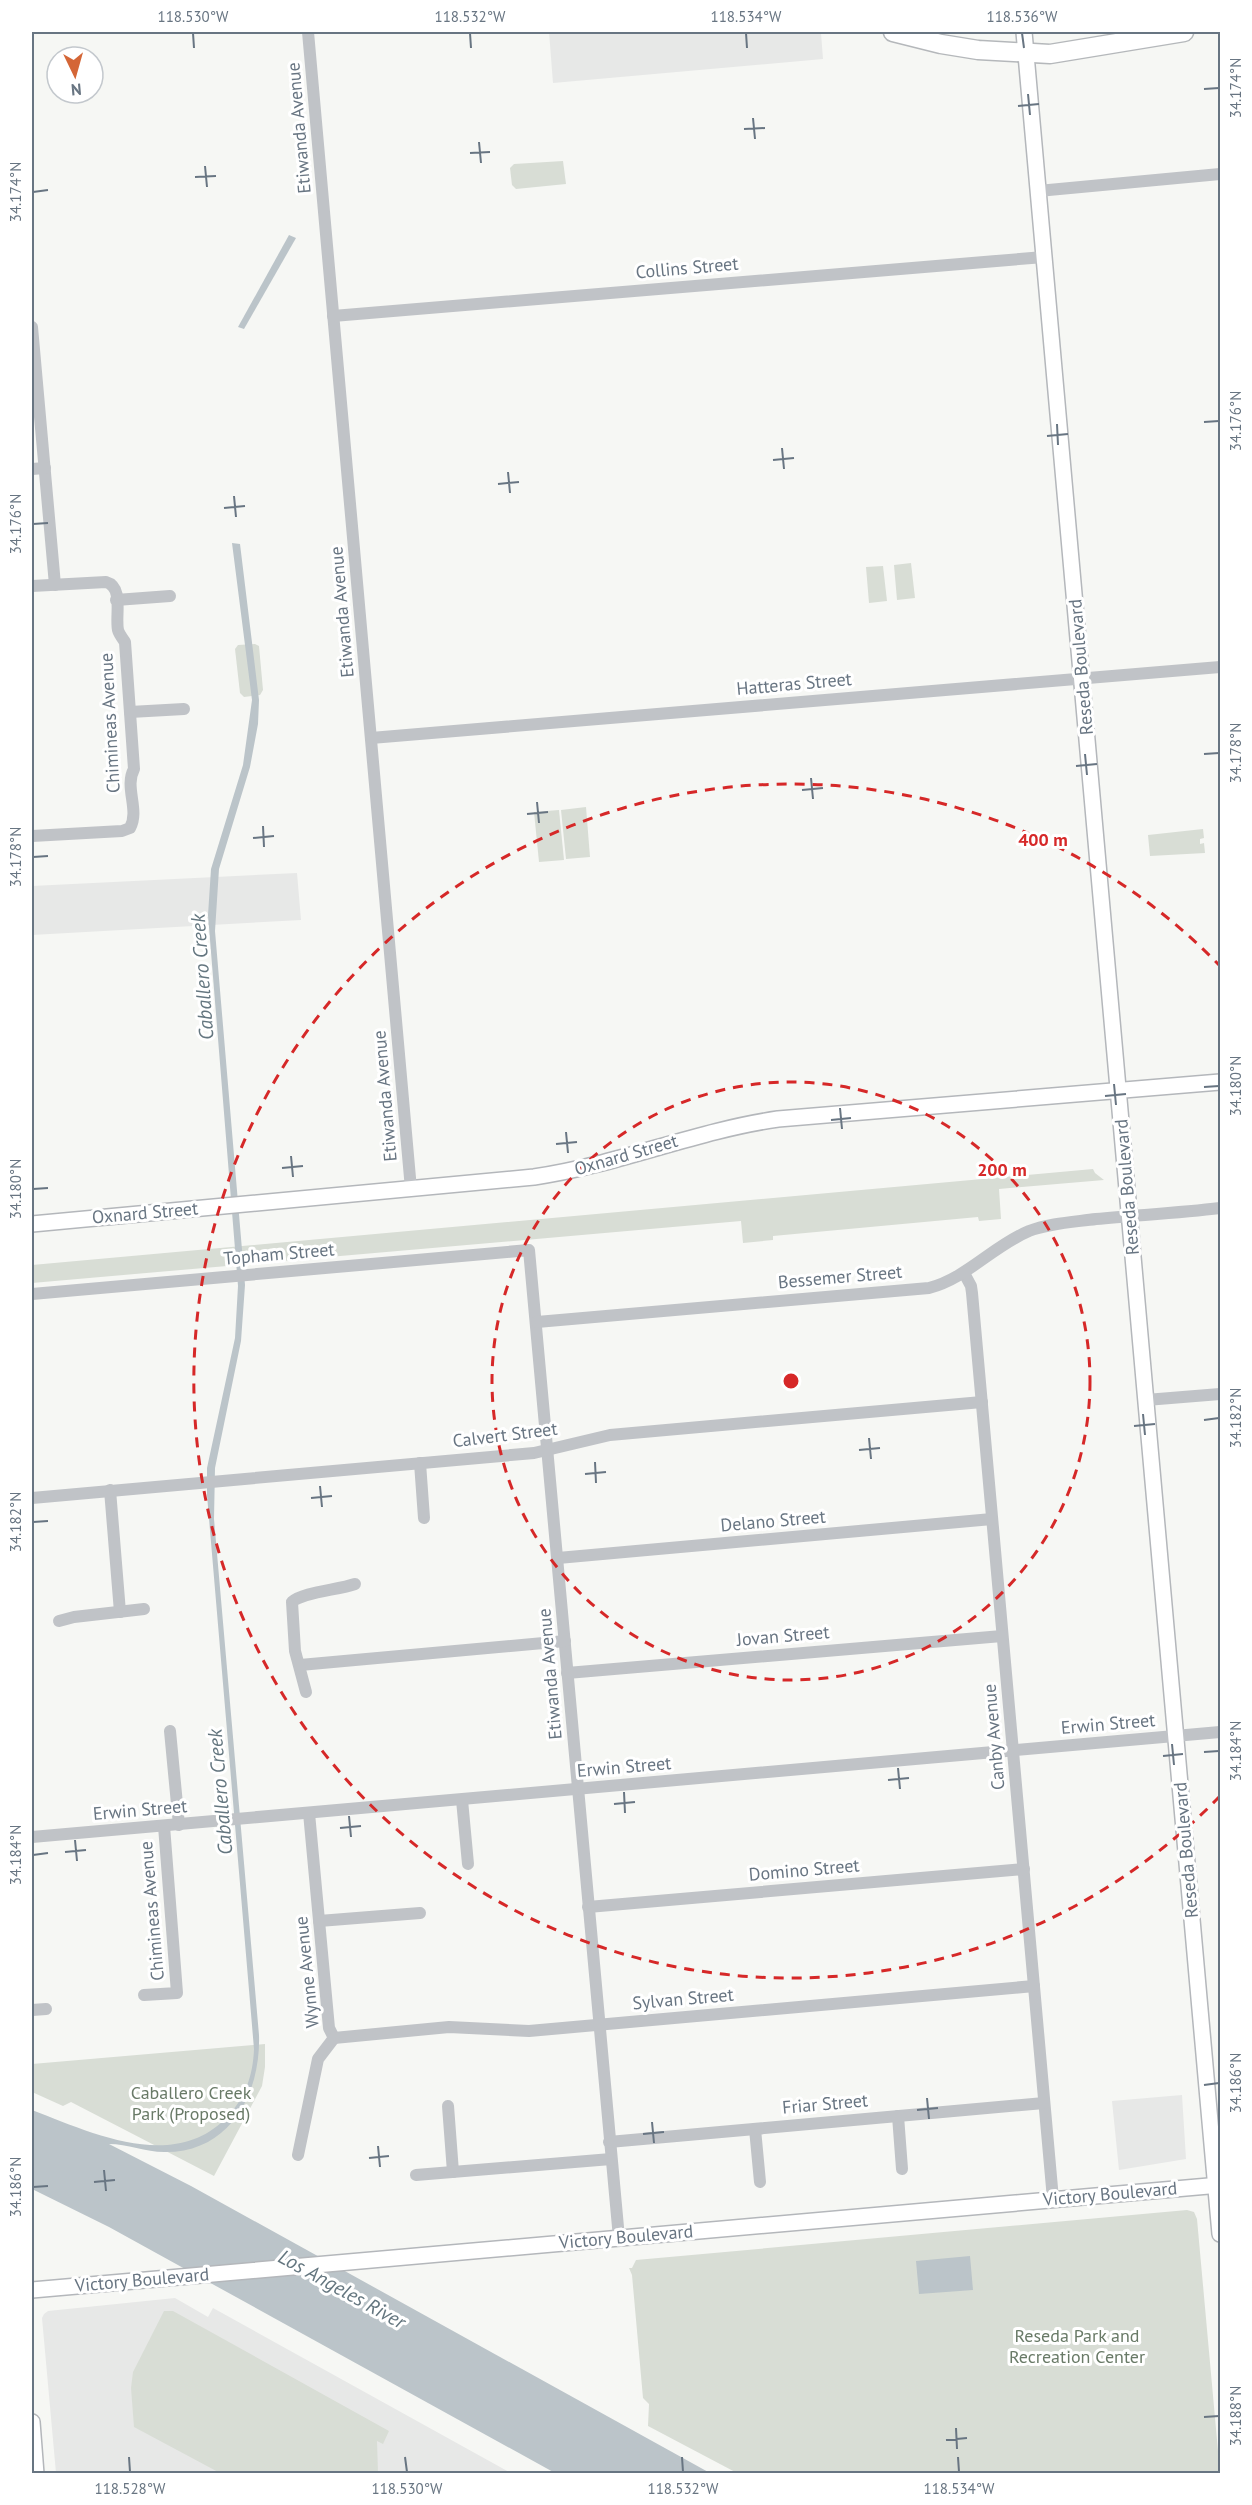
<svg xmlns="http://www.w3.org/2000/svg" width="1252" height="2505" font-family="'PT Sans',sans-serif">
  <rect width="100%" height="100%" fill="#f6f7f4"/>
  <!-- built -->
  <g fill="#e7e8e7">
    <polygon points="549,32 817,32 821,33 823,59 553,83"/>
    <polygon points="297,873 301,920 32,935 32,886"/>
    <polygon points="1182,2095 1186,2159 1119,2170 1112,2101"/>
    <polygon points="175,2298 208,2317 213,2308 511,2473 56,2473 42,2318 44,2314 48,2311"/>
  </g>
  <!-- green -->
  <g fill="#d8ddd5">
    <polygon points="563,161 566,184 516,189 512,185 510,168 514,164"/>
    <polygon points="911,563 915,598 897,600 894,565"/>
    <polygon points="883,566 887,601 869,603 866,567"/>
    <polygon points="255,644 259,646 263,690 260,695 244,697 240,693 235,649 238,645"/>
    <polygon points="586,807 590,857 566,859 561,810"/>
    <polygon points="559,810 564,860 539,862 534,812"/>
    <polygon points="1203,829 1204,838 1200,839 1200,844 1204,843 1205,853 1150,856 1148,835"/>
    <polygon points="1093,1169 1095,1173 1104,1180 999,1189 1001,1219 979,1221 978,1217 773,1236 773,1240 743,1243 741,1221 32,1283 32,1265"/>
    <polygon points="265,2044 265,2067 262,2086 214,2176 71,2102 63,2106 32,2092 32,2064"/>
    <polygon points="1187,2210 1194,2212 1197,2219 1220,2473 737,2473 648,2426 649,2404 643,2398 632,2275 629,2268 632,2268 636,2260"/>
    <polygon points="164,2311 173,2311 389,2431 383,2444 377,2441 378,2473 220,2473 134,2427 131,2388 133,2372"/>
  </g>
  <!-- water -->
  <g fill="#bbc4c9">
    <polygon points="289,235 296,238 244,329 238,327"/>
    <path d="M232 543 240 544 259 700 258 724 250 767 219 869 215 931 245 1285 241 1341 215 1468 214 1519 259 2035C261 2093 230 2153 164 2152 146 2152 127 2144 109 2144L191 2186 710 2473H555L109 2227 32 2189V2110C90 2132 172 2172 225 2119 245 2099 253 2076 254 2049L207 1495V1468L235 1338 238 1286 208 915 211 869 243 765 252 700Z"/>
    <polygon points="970,2256 973,2290 919,2294 916,2261"/>
  </g>
  <g fill="none" stroke-linecap="round" stroke-linejoin="round">
    <!-- major casing -->
    <g stroke="#b4b7bb" stroke-width="18">
      <g id="major">
        <polyline points="1024,32 1220,2234"/>
        <path d="M32 1224 534 1177C617 1165 695 1131 778 1119L1220 1082"/>
        <polyline points="32,2290 1220,2185"/>
        <polyline points="32,2422 36,2474"/>
      </g>
    </g>
    <!-- highway casing -->
    <g stroke="#b5b8bb" stroke-width="21">
      <polyline id="highway" points="893,32 941,44 978,50 1050,54 1184,32"/>
    </g>
    <!-- minor -->
    <g stroke="#c0c3c7" stroke-width="12">
      <polyline points="308,32 411,1189"/>
      <polyline points="1038,191 1220,174"/>
      <polyline points="333,316 1044,257"/>
      <polyline points="32,327 55,585"/>
      <polyline points="32,469 45,468"/>
      <path d="M32 586 106 582C124 587 115 616 118 630 119 634 123 639 125 642L134 769C124 787 140 810 130 828L122 831 32 836"/>
      <polyline points="116,600 170,596"/>
      <polyline points="130,712 184,709"/>
      <polyline points="371,738 1220,667"/>
      <polyline points="964,1273 971,1286 972,1293 1053,2199"/>
      <polyline points="32,1294 529,1250 619,2238"/>
      <path d="M537 1322 929 1288C967 1278 993 1246 1029 1231 1050 1223 1074 1222 1096 1219 1138 1215 1179 1213 1220 1208"/>
      <polyline points="1146,1400 1220,1394"/>
      <polyline points="420,1463 424,1518"/>
      <polyline points="110,1490 120,1612"/>
      <polyline points="32,1498 534,1453 610,1435 982,1402"/>
      <polyline points="558,1558 992,1519"/>
      <polyline points="59,1621 74,1617 144,1609"/>
      <polyline points="300,1665 565,1641"/>
      <polyline points="567,1673 1002,1636"/>
      <path d="M306 1692 295 1651 292 1602C303 1592 338 1590 355 1584"/>
      <polyline points="170,1731 179,1825"/>
      <polyline points="462,1800 468,1864"/>
      <polyline points="309,1813 329,2028 334,2038"/>
      <polyline points="32,1837 1220,1732"/>
      <polyline points="588,1907 1024,1869"/>
      <polyline points="319,1921 420,1913"/>
      <polyline points="144,1995 177,1993 164,1826"/>
      <polyline points="32,2010 46,2009"/>
      <polyline points="334,2038 449,2027 529,2031 1034,1986"/>
      <polyline points="448,2106 453,2172"/>
      <polyline points="898,2116 902,2169"/>
      <polyline points="755,2129 760,2182"/>
      <polyline points="609,2142 1044,2103"/>
      <polyline points="298,2155 318,2059 334,2038"/>
      <polyline points="416,2175 611,2159"/>
    </g>
    <!-- major -->
    <use href="#major" stroke="#fff" stroke-width="15"/>
    <!-- highway -->
    <use href="#highway" stroke="#fff" stroke-width="18"/>
  </g>
  <!-- ticks -->
  <path fill="none" stroke="#687582" stroke-width="2" d="M193 33 194 48M470 33 471 48M746 33 747 48M1022 33 1024 48M1204 89 1219 88M1028 94 1030 115M1018 106 1039 104M753 118 755 139M744 129 765 128M479 142 481 163M470 153 490 152M205 166 207 187M195 177 216 176M33 192 48 190M1204 422 1219 421M1057 424 1058 445M1047 436 1068 434M782 448 784 469M773 460 794 458M508 472 510 493M498 484 519 482M234 496 236 517M224 508 245 506M33 524 48 523M1085 754 1087 775M1204 754 1219 753M1076 766 1097 764M811 778 813 799M802 790 823 788M537 802 539 823M527 814 548 812M263 826 264 847M253 838 274 836M33 857 48 856M1114 1084 1116 1105M1204 1087 1219 1086M1105 1096 1126 1094M840 1108 842 1129M831 1120 851 1118M566 1132 568 1153M556 1144 577 1142M291 1156 293 1177M282 1168 303 1166M33 1189 48 1188M1143 1414 1145 1435M1204 1420 1219 1418M1134 1426 1155 1424M869 1438 871 1459M859 1450 880 1448M595 1462 596 1483M585 1474 606 1472M320 1486 322 1507M311 1498 332 1496M33 1522 48 1521M1172 1744 1174 1765M1204 1752 1219 1751M1163 1756 1183 1754M898 1768 900 1789M888 1780 909 1778M624 1792 625 1813M614 1804 635 1802M349 1816 351 1837M340 1828 361 1826M75 1840 77 1861M65 1852 86 1850M33 1855 48 1853M1204 2085 1219 2083M927 2098 929 2119M917 2110 938 2108M652 2122 654 2143M643 2134 664 2132M378 2146 380 2167M369 2158 389 2156M104 2170 106 2191M94 2182 115 2180M33 2187 48 2186M1204 2417 1219 2416M956 2428 957 2449M946 2440 967 2438M129 2457 130 2472M405 2457 407 2472M682 2457 683 2472M958 2457 959 2472"/>
  <!-- distance rings -->
  <g fill="none" stroke="#d62828" stroke-width="3" stroke-dasharray="10 8">
    <circle cx="791" cy="1381" r="299"/>
    <path d="M1220 1796A597 597 0 1 1 1220 966"/>
  </g>
  <g text-anchor="middle" stroke-width="6" stroke-linejoin="round" paint-order="stroke">
    <!-- street labels -->
    <g font-size="18" fill="#687582" stroke="#fff">
      <text transform="translate(299 128) rotate(-95)" y="6">Etiwanda Avenue</text>
      <text transform="translate(687 268) rotate(-5)" y="6">Collins Street</text>
      <text transform="translate(342 612) rotate(-95)" y="6">Etiwanda Avenue</text>
      <text transform="translate(1081 667) rotate(-95)" y="6">Reseda Boulevard</text>
      <text transform="translate(794 684) rotate(-5)" y="6">Hatteras Street</text>
      <text transform="translate(110 723) rotate(-93)" y="6">Chimineas Avenue</text>
      <text transform="translate(385 1096) rotate(-95)" y="6">Etiwanda Avenue</text>
      <text transform="translate(626 1155) rotate(-16)" y="6">Oxnard Street</text>
      <text transform="translate(1127 1187) rotate(-95)" y="6">Reseda Boulevard</text>
      <text transform="translate(145 1213) rotate(-5)" y="6">Oxnard Street</text>
      <text transform="translate(279 1254) rotate(-5)" y="6">Topham Street</text>
      <text transform="translate(840 1277) rotate(-5)" y="6">Bessemer Street</text>
      <text transform="translate(505 1435) rotate(-7)" y="6">Calvert Street</text>
      <text transform="translate(773 1521) rotate(-5)" y="6">Delano Street</text>
      <text transform="translate(783 1636) rotate(-5)" y="6">Jovan Street</text>
      <text transform="translate(550 1674) rotate(-95)" y="6">Etiwanda Avenue</text>
      <text transform="translate(1108 1724) rotate(-5)" y="6">Erwin Street</text>
      <text transform="translate(994 1737) rotate(-95)" y="6">Canby Avenue</text>
      <text transform="translate(624 1767) rotate(-5)" y="6">Erwin Street</text>
      <text transform="translate(140 1810) rotate(-5)" y="6">Erwin Street</text>
      <text transform="translate(1186 1850) rotate(-95)" y="6">Reseda Boulevard</text>
      <text transform="translate(804 1870) rotate(-5)" y="6">Domino Street</text>
      <text transform="translate(152 1911) rotate(-95)" y="6">Chimineas Avenue</text>
      <text transform="translate(307 1972) rotate(-96)" y="6">Wynne Avenue</text>
      <text transform="translate(683 1999) rotate(-5)" y="6">Sylvan Street</text>
      <text transform="translate(825 2104) rotate(-5)" y="6">Friar Street</text>
      <text transform="translate(1110 2194) rotate(-5)" y="6">Victory Boulevard</text>
      <text transform="translate(626 2237) rotate(-5)" y="6">Victory Boulevard</text>
      <text transform="translate(142 2280) rotate(-5)" y="6">Victory Boulevard</text>
    </g>
    <!-- park labels -->
    <g font-size="18" fill="#697a67" stroke="#fff">
      <text x="191" y="2099">Caballero Creek<tspan x="191" dy="21">Park (Proposed)</tspan></text>
      <text x="1077" y="2342">Reseda Park and<tspan x="1077" dy="21">Recreation Center</tspan></text>
    </g>
    <!-- water labels -->
    <g font-size="20" font-style="italic" fill="#64767f" stroke="#fff">
      <text transform="translate(202 977) rotate(-94)" y="7">Caballero Creek</text>
      <text transform="translate(220 1792) rotate(-95)" y="7">Caballero Creek</text>
      <text transform="translate(342 2289) rotate(29)" y="7">Los Angeles River</text>
    </g>
  </g>
  <circle cx="791" cy="1381" r="9" fill="#d62828" stroke="#fff" stroke-width="3"/>
  <g font-size="18" text-anchor="middle" font-weight="bold" fill="#d62828" stroke="#fff" stroke-width="6" stroke-linejoin="round" paint-order="stroke">
    <text x="1043" y="846">400 m</text>
    <text x="1002" y="1176">200 m</text>
  </g>
  <!-- border -->
  <rect width="1252" height="2505" fill="none" stroke="#ffffff" stroke-width="66"/>
  <!-- north arrow -->
  <g transform="translate(75 75) rotate(175)"><circle r="28" fill="#ffffff" stroke="#c3c8cd" stroke-width="1.5"/>
  <path d="M0-4.5L10 22L0 15L-10 22Z" fill="#d46637"/>
  <text y="-9" font-size="16" font-weight="bold" text-anchor="middle" fill="#687582">N</text>
  </g>
  <rect x="33" y="33" width="1186" height="2439" fill="none" stroke="#687582" stroke-width="2"/>
  <g font-size="15" text-anchor="middle" fill="#687582">
    <text x="193" y="22">118.530°W</text>
    <text x="470" y="22">118.532°W</text>
    <text x="746" y="22">118.534°W</text>
    <text x="1022" y="22">118.536°W</text>
    <text transform="translate(1236 88) rotate(-90)" y="5">34.174°N</text>
    <text transform="translate(16 192) rotate(-90)" y="5">34.174°N</text>
    <text transform="translate(1236 421) rotate(-90)" y="5">34.176°N</text>
    <text transform="translate(16 524) rotate(-90)" y="5">34.176°N</text>
    <text transform="translate(1236 753) rotate(-90)" y="5">34.178°N</text>
    <text transform="translate(16 857) rotate(-90)" y="5">34.178°N</text>
    <text transform="translate(1236 1086) rotate(-90)" y="5">34.180°N</text>
    <text transform="translate(16 1189) rotate(-90)" y="5">34.180°N</text>
    <text transform="translate(1236 1418) rotate(-90)" y="5">34.182°N</text>
    <text transform="translate(16 1522) rotate(-90)" y="5">34.182°N</text>
    <text transform="translate(1236 1751) rotate(-90)" y="5">34.184°N</text>
    <text transform="translate(16 1855) rotate(-90)" y="5">34.184°N</text>
    <text transform="translate(1236 2083) rotate(-90)" y="5">34.186°N</text>
    <text transform="translate(16 2187) rotate(-90)" y="5">34.186°N</text>
    <text transform="translate(1236 2416) rotate(-90)" y="5">34.188°N</text>
    <text x="130" y="2494">118.528°W</text>
    <text x="407" y="2494">118.530°W</text>
    <text x="683" y="2494">118.532°W</text>
    <text x="959" y="2494">118.534°W</text>
  </g>
</svg>
